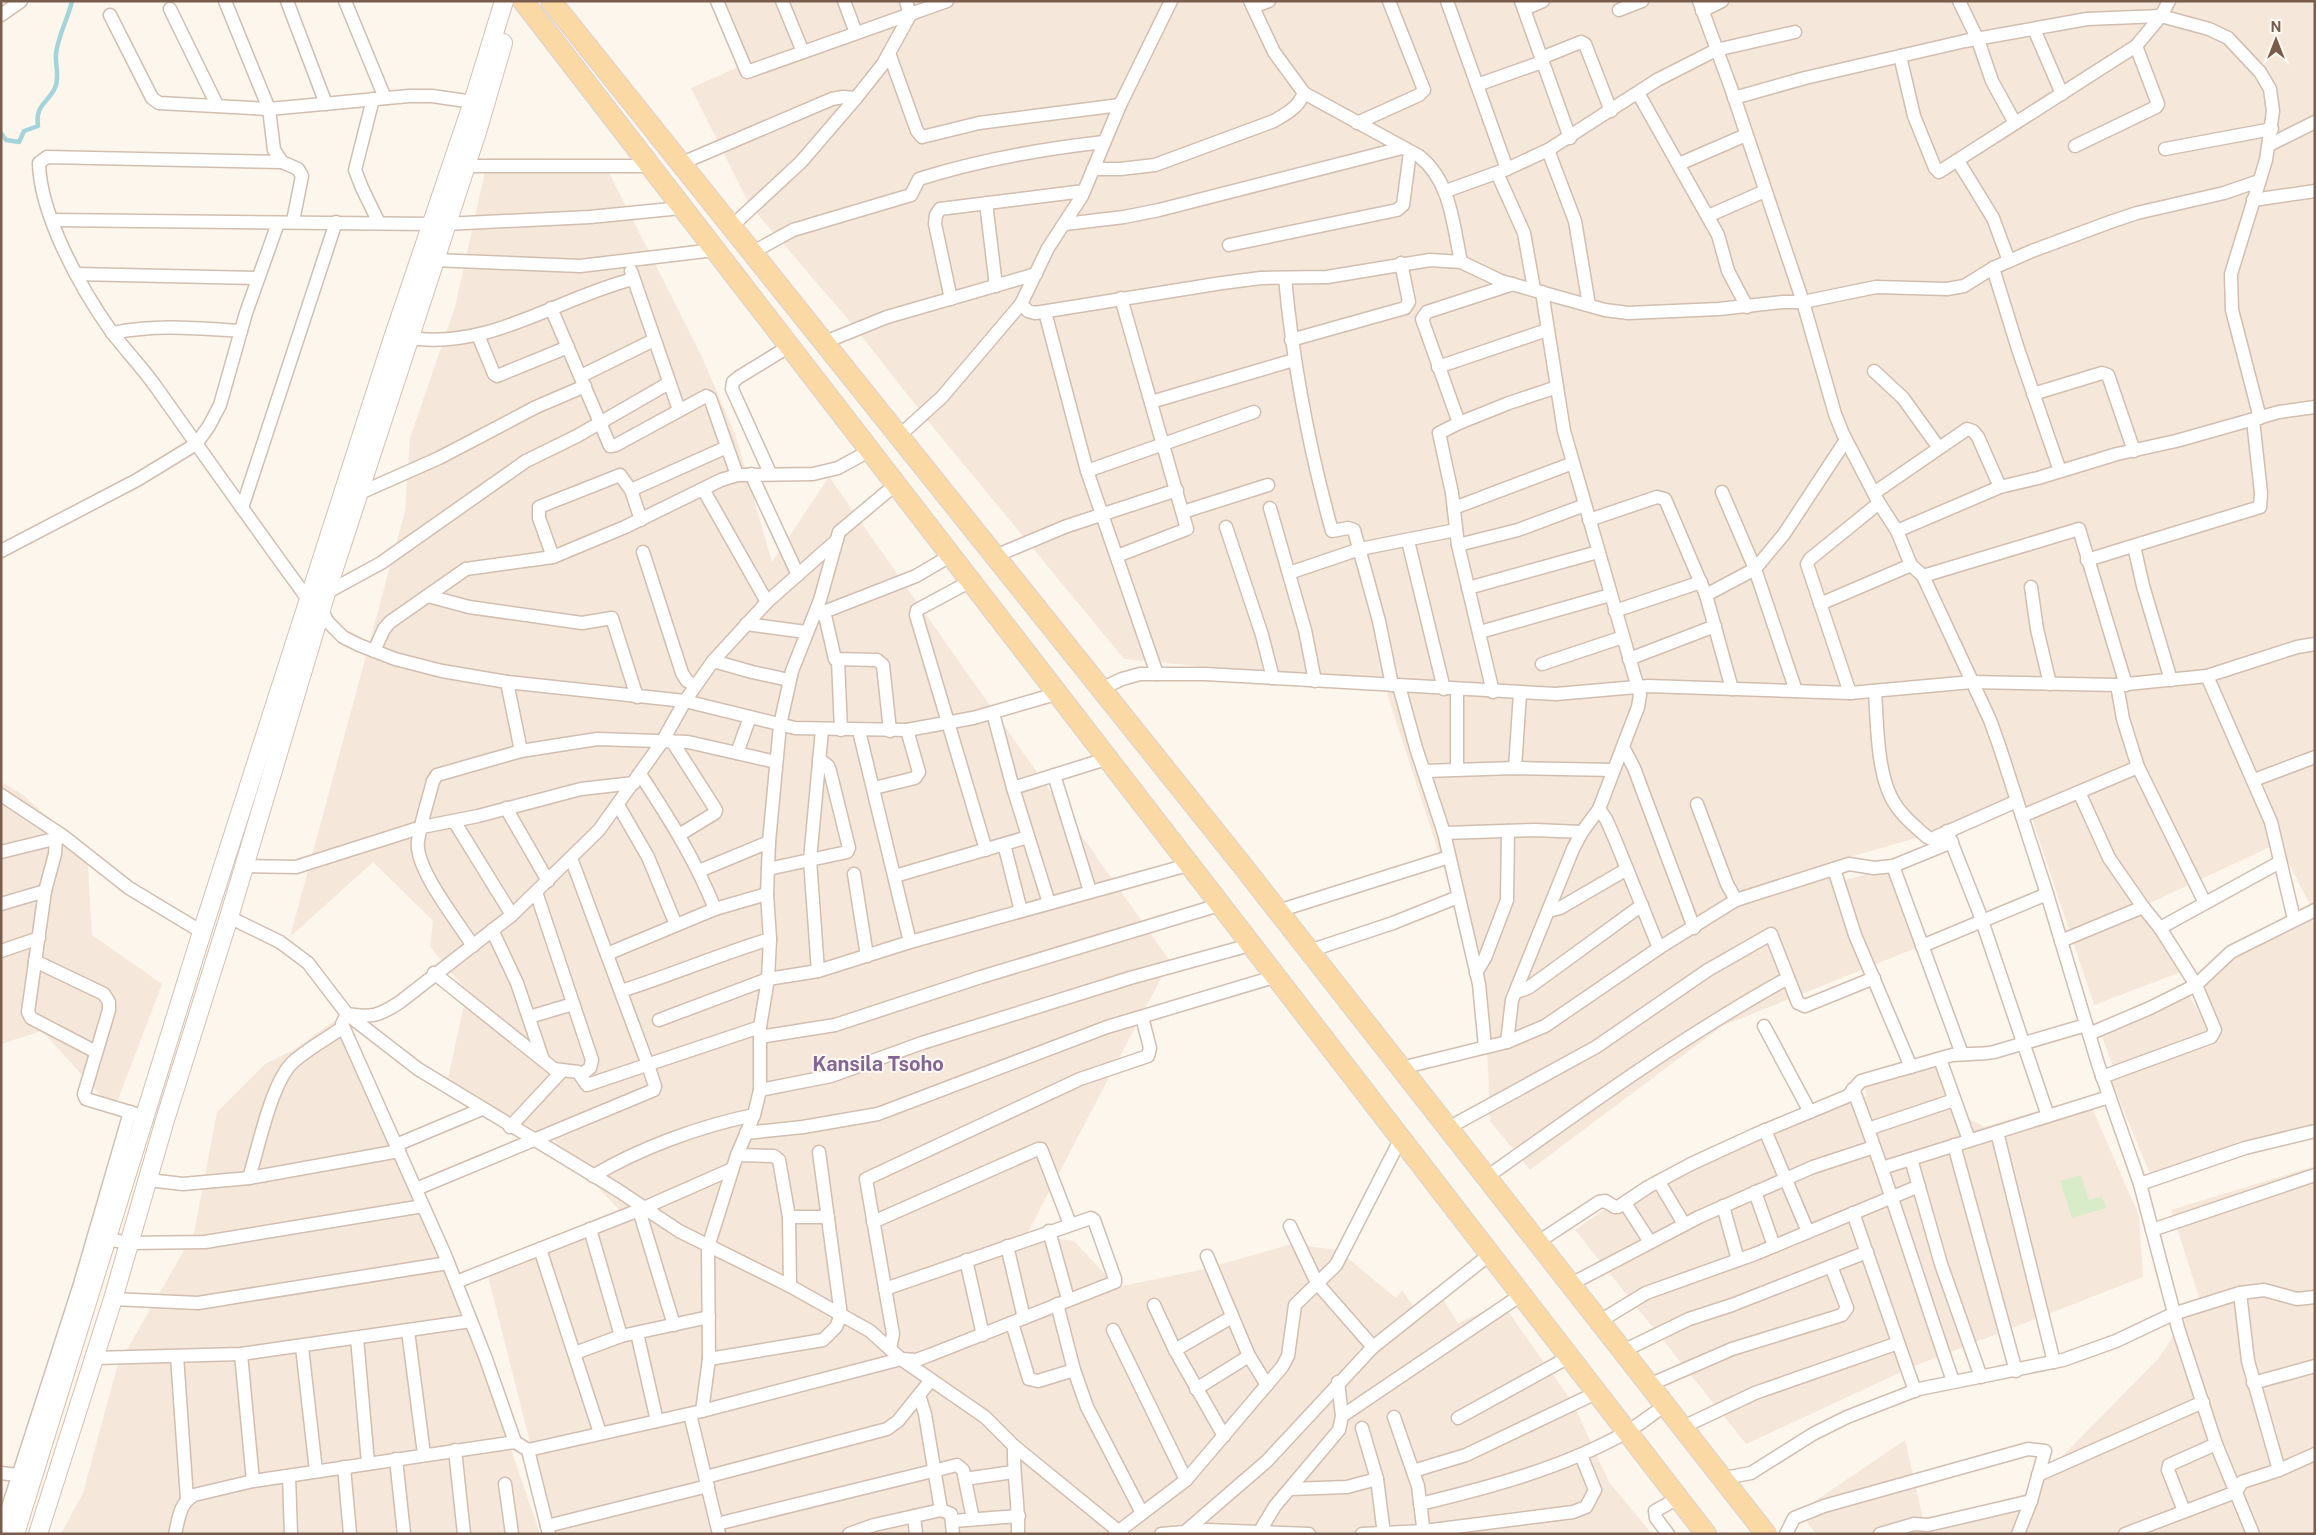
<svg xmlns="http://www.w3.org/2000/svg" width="2316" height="1535" font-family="'Public Sans',sans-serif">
  <rect width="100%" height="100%" fill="#fdf6ec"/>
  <!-- residential -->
  <g fill="#f5e8da">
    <polygon points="719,1 2315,1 2315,914 2278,843 2146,905 2181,972 2094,1005 2028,806 1839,860 1845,880 1888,868 1916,948 1722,1026 1530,1170 1490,1121 1485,995 1384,684 1124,659 928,421 852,324 749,204 691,88 745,64"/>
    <polygon points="488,158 602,159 701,355 735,434 772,562 829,477 1170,961 1027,1234 1074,1241 1117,1287 1200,1270 1292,1244 1338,1250 1396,1298 1402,1290 1413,1306 1436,1288 1458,1323 1502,1303 1573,1403 1609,1482 1652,1534 1132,1534 1115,1527 1107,1534 553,1534 485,1264 622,1213 550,1137 446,1088 467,991 430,947 433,921 373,862 290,937 405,511 410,438 455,307"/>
    <polygon points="1,782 22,794 87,852 92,935 162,984 114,1110 42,1031 1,1044"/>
    <polygon points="2310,916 2315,926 2315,1127 2237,1142 2220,1154 2150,1174 2111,1080 2215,1044 2221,1033 2203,985 2225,962"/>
    <polygon points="2188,994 2211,1032 2114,1069 2101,1034"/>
    <polygon points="334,1021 450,1271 540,1534 61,1534 83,1493 117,1367 194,1233 217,1112 265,1064 295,1049"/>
    <polygon points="1934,1059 1951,1110 1985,1127 2087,1096 2139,1216 2143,1277 1912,1367 1746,1444 1575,1230 1653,1175 1867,1096 1864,1083"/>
    <polygon points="2315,1166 2315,1534 1816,1534 1799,1512 1905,1440 1924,1522 2025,1494 2158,1359 2199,1297 2171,1210"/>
  </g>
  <!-- grass -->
  <polygon fill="#d8ecc9" points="2081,1175 2089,1200 2102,1197 2106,1208 2072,1218 2060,1181"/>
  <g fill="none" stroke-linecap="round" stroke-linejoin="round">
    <!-- stream -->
    <path stroke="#a5d3da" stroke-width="4.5" d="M1 133 6 140 19 142 24 131 38 126C35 105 47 104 55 88 60 76 55 66 56 54 58 35 68 19 72 1"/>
    <!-- minor casing -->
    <g stroke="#d1beb0" stroke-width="15">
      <g id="minor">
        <polyline points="225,1 269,109 274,150 282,162 298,169 302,176 293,221"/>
        <polyline points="287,1 326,104"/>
        <polyline points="345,1 385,98"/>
        <polyline points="717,1 747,72 947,1"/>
        <polyline points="782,1 803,52"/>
        <polyline points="844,1 856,33"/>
        <path d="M1250 1 1274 52 1304 93 1419 156C1451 181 1453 225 1461 262"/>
        <polyline points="1447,1 1507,169"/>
        <polyline points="1521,1 1570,138"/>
        <polyline points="1699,1 1731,88 1803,302 1835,414 1843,434 1879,503 1897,531 1911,565 1923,576 1990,720 2000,748 2047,894 2098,1064 2140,1184 2178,1328 2216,1444 2253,1534"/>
        <polyline points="1959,1 1978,40 1992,81 2015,123"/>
        <polyline points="1253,7 1269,1"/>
        <polyline points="170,9 217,105"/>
        <polyline points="1524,9 1543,1"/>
        <polyline points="1619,10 1642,1"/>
        <polyline points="1702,11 1722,1"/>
        <polyline points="1,15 21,1"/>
        <polyline points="110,15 152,98 159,103 269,109 409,96 432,96 473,102"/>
        <polyline points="2034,29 2062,94"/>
        <polyline points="889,53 917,131 922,137 979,123 1120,105"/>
        <polyline points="1900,56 1914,116 1935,168 1939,172 2136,46 2161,16 2169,1"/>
        <polyline points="1541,58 1581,42 1585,44 1611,111"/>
        <polyline points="1477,85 1542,62"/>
        <polyline points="1638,93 1718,235 1728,271 1747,307"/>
        <polyline points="1734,98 1805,78 1965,41 2087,19 2161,16 2209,29 2228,38 2260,72 2270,89 2273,111 2266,160 2231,274 2232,310 2260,418"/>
        <polyline points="373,99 355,170 362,188 379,223"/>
        <polyline points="1357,123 1419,95 1424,90 1389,1"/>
        <polyline points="2269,145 2315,122"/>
        <polyline points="2075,146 2156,107 2158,104 2136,46"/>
        <polyline points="2165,149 2272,129"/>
        <polyline points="1548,150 1575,221 1589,305"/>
        <polyline points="1958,161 1993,218 2009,261"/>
        <path d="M282 162 47 157 39 163C40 215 81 289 111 331 125 350 142 367 156 387 207 459 258 531 310 602"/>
        <polyline points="682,163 832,99 843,97 856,98"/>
        <polyline points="1679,164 1746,135"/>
        <polyline points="465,166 649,166"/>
        <path d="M1093 169H1120L1155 165 1274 121C1287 113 1298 108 1304 93"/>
        <polyline points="1497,173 1524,233 1534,289"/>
        <polyline points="1446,191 1507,169 1548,150 1657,80 1716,50 1795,32"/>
        <polyline points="2253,200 2315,191"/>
        <polyline points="986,203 996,286"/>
        <polyline points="1708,216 1765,191"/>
        <polyline points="52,220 431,224"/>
        <polyline points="445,224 590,217 681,208"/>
        <polyline points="1065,224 1124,217 1159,210 1402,148"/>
        <polyline points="732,226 801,162 856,98 883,64 910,15 906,1"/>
        <polyline points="1229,245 1397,210 1403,205 1410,152"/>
        <path d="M753 252 793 230 911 195 919 179C979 160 1041 149 1104 142"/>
        <polyline points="434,260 580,266 714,250"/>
        <polyline points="1993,268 2018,349 2060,471"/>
        <polyline points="631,271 679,410"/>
        <polyline points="76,274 258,278"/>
        <path d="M1285 278C1293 364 1309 448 1332 531L1348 528 1354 530 1379 621 1392 685"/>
        <polyline points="951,299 935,224 936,215 940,209 1084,191"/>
        <polyline points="1021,304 1028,311 1035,313 1222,283 1261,278 1327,277 1430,260 1461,262 1501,281 1605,310 1628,313 1719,309 1783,302 1803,302 1876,287 1947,289 1964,286 1993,268 2032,251 2113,221 2137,213 2224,193 2259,181"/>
        <polyline points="551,308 610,446 616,445 706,396 710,398 737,475"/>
        <polyline points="1045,312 1087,471 1157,674"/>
        <path d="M112 333C157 324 196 328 241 331"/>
        <polyline points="478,335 494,374 497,376 568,347"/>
        <path d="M410 338C490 350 558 298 633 279"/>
        <polyline points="1291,340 1405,308 1409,302 1401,263"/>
        <polyline points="825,342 887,317 1036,274"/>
        <polyline points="1438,367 1547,330"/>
        <polyline points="1874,371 1903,398 1939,448"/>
        <polyline points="581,376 654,340"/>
        <polyline points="2033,394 2102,373 2108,375 2134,451"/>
        <polyline points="1151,402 1294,360"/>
        <polyline points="1459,423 1422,319 1427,312 1513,284"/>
        <polyline points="899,436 942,397 1021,304 1048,248 1082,196 1120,105 1171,1"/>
        <polyline points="1087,471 1254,412"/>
        <polyline points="770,473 732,389 733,382 739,377 788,347"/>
        <polyline points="751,474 798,575"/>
        <polyline points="703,489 767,602"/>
        <polyline points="631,490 727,447"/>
        <polyline points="1722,492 1755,569 1796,691"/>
        <polyline points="360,493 439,458 536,407 585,386"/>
        <polyline points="1874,493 1967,429 1973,431 1978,437 2000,487"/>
        <polyline points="242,508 336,222"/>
        <polyline points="1270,508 1305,630 1315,681"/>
        <polyline points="1454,508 1573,463"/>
        <polyline points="1183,512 1268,485"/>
        <polyline points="1589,520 1657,497 1665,499 1706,595 1732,689"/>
        <polyline points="1226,527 1262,635 1273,678"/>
        <polyline points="1897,531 2000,487 2038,478 2117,454 2176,441 2279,412 2315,407"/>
        <polyline points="1408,541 1444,689"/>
        <polyline points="1458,545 1518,530 1585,505"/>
        <polyline points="2134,546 2143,586 2171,680"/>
        <polyline points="1,551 137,480 196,444 209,426 220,405 246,313 278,223"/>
        <polyline points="643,552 682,673 687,681 695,685"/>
        <polyline points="995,556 1067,526 1177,490"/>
        <polyline points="1117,556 1187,529 1121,298"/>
        <polyline points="553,557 539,518 539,507 620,475 631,490 641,520"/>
        <polyline points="2087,560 2260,507 2261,493 2253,420"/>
        <polyline points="1289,573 1360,549 1456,530"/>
        <polyline points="1923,576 2079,529 2126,685"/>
        <polyline points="969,582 917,610 916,615 986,850"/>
        <polyline points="2031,587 2037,629 2050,684"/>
        <polyline points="1468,588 1598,552"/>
        <polyline points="326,593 381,563 526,461 577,436 669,383"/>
        <polyline points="1706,595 1755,569 1784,534 1846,440"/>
        <polyline points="428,596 469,607 582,623 612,618 637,697"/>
        <polyline points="1820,604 1911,565"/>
        <polyline points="322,610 327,621 343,637 359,645 395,659 442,671 507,682 685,701 795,728 907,730 973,718 1056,694"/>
        <polyline points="824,611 835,659 877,660 883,665 890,731"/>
        <polyline points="1615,611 1701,582"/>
        <polyline points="816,615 916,576 950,556"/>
        <polyline points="746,624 806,632"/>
        <polyline points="1480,632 1610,595"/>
        <polyline points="374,651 384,629 390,622 466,569 553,557 625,527 721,480 737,475 813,474 838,468 869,451"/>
        <polyline points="1629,659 1715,626"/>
        <polyline points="838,660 841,730"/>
        <polyline points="713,661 752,672 789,680"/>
        <polyline points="1542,664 1623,637"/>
        <polyline points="2207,676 2271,822 2294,919"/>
        <polyline points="507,682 521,751"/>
        <polyline points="2117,685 2123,719 2138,767 2205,903"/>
        <polyline points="1399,686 1416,748 1444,833 1479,984 1485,1047"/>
        <polyline points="1101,689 1122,679 1140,674 1205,674 1556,694 1648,686 1850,693 1972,682 2117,685 2207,676 2297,647 2315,644"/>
        <path d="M1875 691C1877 721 1877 762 1888 790 1895 810 1912 824 1927 837L1931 839 2017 801"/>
        <polyline points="1493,692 1458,545 1452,493 1439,433 1459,423 1509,403 1557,387"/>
        <polyline points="1850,693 1807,564 1810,559 1879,503"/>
        <polyline points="993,713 1013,788 1049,903"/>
        <polyline points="859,731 910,942"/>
        <polyline points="672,741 716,810 715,813 679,835"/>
        <polyline points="1623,747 1634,768 1694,928"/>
        <polyline points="737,753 750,717"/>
        <polyline points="1515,768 1520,693"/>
        <polyline points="1457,769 1457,689"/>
        <polyline points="1424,771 1515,768 1614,770"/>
        <path d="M640 774C669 818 696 861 715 909"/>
        <polyline points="1054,775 1090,891"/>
        <polyline points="2254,780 2315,757"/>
        <polyline points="874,788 915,778 919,772 907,730"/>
        <polyline points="1013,788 1106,759"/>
        <polyline points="2079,792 2109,858 2143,907 2160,928 2196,985 2215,1030 2211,1037 2102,1077"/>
        <polyline points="1,795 63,836 129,888 202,932"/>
        <polyline points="1697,804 1727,884 1736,900"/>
        <polyline points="618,805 648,857 676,925"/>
        <polyline points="506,808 548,881"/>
        <polyline points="1599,809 1606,819 1614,837 1659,948"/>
        <polyline points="2022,816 2138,767"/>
        <polyline points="454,821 512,915"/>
        <polyline points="1947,831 1979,912 2048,1116"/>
        <polyline points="1444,833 1535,830 1582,832"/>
        <polyline points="56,838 55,854 45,891 28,1012 31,1018 96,1052"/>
        <polyline points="1004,844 1021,911"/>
        <polyline points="1,852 62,837"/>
        <polyline points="243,866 296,867 422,827 478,816 581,789 634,783"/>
        <polyline points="1893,866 1962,1054"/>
        <polyline points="768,869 847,852 849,848 830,771 828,766 819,759"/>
        <polyline points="1834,869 1855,935 1911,1067"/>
        <polyline points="699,871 769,842"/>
        <polyline points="854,874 867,956"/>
        <polyline points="895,876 1028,837"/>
        <polyline points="536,892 592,1060 590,1068 581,1075"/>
        <polyline points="1,904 45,891"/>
        <polyline points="1278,911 1449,857"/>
        <polyline points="1548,911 1560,908 1627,869"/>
        <polyline points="229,917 280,942 308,963 347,1014 418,1069 616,1189 679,1231 790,1286 870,1331 901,1359 985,1417 1014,1446 1122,1534"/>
        <polyline points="2160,928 2280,862"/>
        <polyline points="492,930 517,983 543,1060"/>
        <polyline points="2061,941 2143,907"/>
        <path d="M473 946C458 922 414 868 418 841 421 821 428 801 433 781L437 775 521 751 597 739 688 742 776 762"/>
        <polyline points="1922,946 2047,894"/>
        <polyline points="1,951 39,938"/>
        <polyline points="1309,951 1393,923 1458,897"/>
        <polyline points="607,954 715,909 767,894"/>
        <polyline points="35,961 104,994 109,1002 109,1010 84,1094 86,1099 136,1114"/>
        <polyline points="818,971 810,860 822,730"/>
        <polyline points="434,973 554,1069 578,1072 587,1085 760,1027"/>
        <polyline points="1476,973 1485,958 1507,900 1508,831"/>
        <path d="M621 991C672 975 720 954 770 939"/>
        <polyline points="1516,992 1528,988 1542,978 1642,905"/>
        <polyline points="529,1017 573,1004"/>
        <polyline points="659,1020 768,979 818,971 910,942 1188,865"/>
        <polyline points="1764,1026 1810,1112"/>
        <polyline points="2089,1034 2150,1008 2196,985 2231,952 2315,910"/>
        <polyline points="760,1037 835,1025 981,977 1219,905"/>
        <polyline points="1507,1042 1512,1000 1573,849 1582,832 1599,809 1638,707 1640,695 1564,431 1542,292"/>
        <polyline points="1940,1059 1969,1140"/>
        <polyline points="1401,1068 1507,1042 1545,1026 1659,948 1736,900 1849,864 1874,868 1893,866 1952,842"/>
        <path d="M1853 1089C1890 1185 1919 1284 1953 1381"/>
        <polyline points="760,1090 831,1076 922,1043 1130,978 1250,945"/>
        <polyline points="510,1127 562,1071"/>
        <polyline points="1448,1128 1596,1047 1708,970 1771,934 1798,1003 1805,1006 1874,978"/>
        <polyline points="1868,1129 1954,1100"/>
        <polyline points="1765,1130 1808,1232"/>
        <polyline points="1997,1132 2054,1362"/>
        <polyline points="746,1133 803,1127 878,1114 1107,1027 1274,977"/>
        <polyline points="396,1145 482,1109"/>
        <polyline points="1954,1145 2016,1371"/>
        <polyline points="737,1155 774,1156 779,1160 789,1217 790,1286"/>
        <polyline points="1911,1159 1941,1264 1981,1377"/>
        <polyline points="1882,1168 2109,1097"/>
        <path d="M593 1176C640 1148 700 1126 754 1115"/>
        <path d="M1487 1177C1585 1107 1683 1036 1788 978"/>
        <path d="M249 1178C258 1149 271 1084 292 1063 306 1050 326 1039 342 1028"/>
        <polyline points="148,1180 183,1184 249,1178 399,1151"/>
        <polyline points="1659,1182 1684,1224"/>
        <polyline points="2140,1184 2245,1148 2315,1131"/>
        <polyline points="416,1189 654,1090 655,1086 648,1065 571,858"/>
        <polyline points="1755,1192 1774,1246"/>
        <polyline points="1625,1203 1650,1242"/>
        <polyline points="1723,1206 1738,1260"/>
        <polyline points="639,1210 674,1325"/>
        <polyline points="1853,1213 1915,1391"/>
        <polyline points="789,1217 828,1217"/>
        <polyline points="873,1222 1038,1149 1041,1149 1070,1224"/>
        <polyline points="1290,1226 1317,1283 1373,1347"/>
        <polyline points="590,1229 621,1336"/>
        <polyline points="2152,1230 2315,1175"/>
        <polyline points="1049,1231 1068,1299"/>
        <polyline points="107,1239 129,1243 205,1242 423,1206"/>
        <path d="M1538 1242 1599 1202 1605 1201 1615 1207H1618L1648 1187 1691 1164 1754 1135 1848 1096 1861 1081 1952 1055C1966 1053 1980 1055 1994 1052L2086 1025"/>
        <polyline points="1007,1246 1024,1318"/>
        <polyline points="540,1249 600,1433"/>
        <polyline points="1207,1256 1249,1356 1267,1385"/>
        <polyline points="966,1260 983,1335"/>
        <polyline points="456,1282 639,1210 732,1169"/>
        <polyline points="1571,1284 1699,1217 1813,1167 1874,1147"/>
        <polyline points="2240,1293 2248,1361 2279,1470"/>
        <polyline points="113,1299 198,1303 448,1263"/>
        <polyline points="1057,1304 1074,1370 1087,1407 1142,1513"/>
        <polyline points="1154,1305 1175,1350 1224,1436"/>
        <polyline points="1600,1321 1646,1293 1755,1254 1919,1186"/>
        <polyline points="1012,1323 1029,1379 1038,1381 1074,1370"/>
        <polyline points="1113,1330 1186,1480"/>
        <polyline points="408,1331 424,1454"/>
        <polyline points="637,1333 657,1421"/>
        <polyline points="357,1338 368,1463"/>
        <polyline points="302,1347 316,1471"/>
        <polyline points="890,1349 893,1334 866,1179 1080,1079 1148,1056 1150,1048 1142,1017"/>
        <polyline points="1175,1350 1232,1317"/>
        <polyline points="1623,1351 1689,1319 1732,1305 1867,1252"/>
        <polyline points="575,1353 621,1336 709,1317"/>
        <polyline points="241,1354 253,1481"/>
        <polyline points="177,1356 187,1499"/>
        <polyline points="95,1358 241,1354 471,1321"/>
        <polyline points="709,1359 823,1340 836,1327 841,1315 819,1152"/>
        <polyline points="2253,1383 2315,1366"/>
        <polyline points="1649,1385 1732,1349 1842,1315 1847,1308 1831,1266"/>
        <polyline points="1196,1389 1249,1356"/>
        <polyline points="919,1395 925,1414 941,1510"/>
        <polyline points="702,1411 709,1359 708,1247 737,1155 754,1115 760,1090 760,1027 768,979 770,939 767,894 769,842 780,725 792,671 820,600 839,532 895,485"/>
        <polyline points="690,1414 719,1534"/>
        <polyline points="1342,1416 1521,1295"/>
        <polyline points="1394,1417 1418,1486 1424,1534"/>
        <polyline points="1458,1418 1569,1357"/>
        <polyline points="1683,1427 1755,1393 1898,1343"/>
        <polyline points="1362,1428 1377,1479 1384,1534"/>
        <path d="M1014 1446C1013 1475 1019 1504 1018 1534"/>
        <polyline points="455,1450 464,1534"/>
        <polyline points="528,1450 702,1411 901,1359 916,1360 930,1355 1115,1282 1115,1279 1094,1220 1091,1218 885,1289"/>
        <polyline points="396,1459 404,1534"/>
        <polyline points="344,1467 350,1534"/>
        <polyline points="1413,1471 1466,1455 1596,1393"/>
        <polyline points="1,1473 25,1476"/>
        <polyline points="2038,1475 2203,1402"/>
        <polyline points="289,1476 291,1534"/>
        <polyline points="706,1477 887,1429 898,1421 931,1380"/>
        <polyline points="1724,1478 1751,1473 1813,1434 1847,1417 1919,1389 2063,1360 2116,1341 2173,1314 2240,1293 2264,1290 2297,1299 2315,1297"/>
        <polyline points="965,1479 1013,1472"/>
        <polyline points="505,1484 512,1534"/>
        <polyline points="1290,1489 1347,1487 1377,1479"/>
        <path d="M1420 1504C1491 1487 1562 1468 1625 1433 1639 1425 1652 1414 1666 1405"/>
        <polyline points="2184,1511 2168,1470 2169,1465 2216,1444"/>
        <polyline points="914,1516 916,1534"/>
        <polyline points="953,1521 1019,1516"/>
        <polyline points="717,1524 957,1465 963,1470 973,1519"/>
        <polyline points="547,1526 708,1486"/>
        <polyline points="1,1529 80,1284 130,1112"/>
        <polyline points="1186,1531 1267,1461 1373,1347 1489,1255"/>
        <polyline points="1260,1531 1275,1506 1339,1430 1342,1416 1338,1382"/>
        <path d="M175 1534C179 1518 179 1504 194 1495L253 1481 515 1442"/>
        <path d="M549 1534 528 1450 515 1442 486 1359 445 1255 342 1024 347 1014C371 1018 379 1016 400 1002L512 915 599 830 662 742 685 701 713 661 767 602 837 540"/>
        <polyline points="849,1534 874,1525 941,1510 951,1514 953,1534"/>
        <polyline points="1115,1534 1186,1480 1282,1367 1288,1356 1295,1305 1336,1265 1400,1140"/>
        <polyline points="1161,1534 1208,1530 1309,1534"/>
        <polyline points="1362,1534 1424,1531 1573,1512 1586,1507 1595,1490 1581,1455"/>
        <polyline points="1668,1534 1656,1518 1655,1511 1678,1498"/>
        <polyline points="1786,1534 1794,1518 1824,1506 2028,1449 2045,1451 2031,1501 2018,1534"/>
        <polyline points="1880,1534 1914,1524 1928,1525 2031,1501"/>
        <polyline points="2125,1534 2236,1492 2242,1482 2279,1470 2315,1454"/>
      </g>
    </g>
    <!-- secondary casing -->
    <g stroke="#d6c0b0" stroke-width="20">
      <g id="secondary">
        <polyline points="15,1534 202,932 391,344 473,102 504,1"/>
        <polyline points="38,1534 113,1299 165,1120 229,917 326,593 477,132 503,43"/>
      </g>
    </g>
    <!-- primary casing -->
    <g stroke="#dad1cd" stroke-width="22">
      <g id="primary">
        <polyline points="523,1 1706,1534"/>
        <polyline points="551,1 1242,865 1766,1534"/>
      </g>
    </g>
    <!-- minor -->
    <use href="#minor" stroke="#fff" stroke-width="12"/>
    <!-- secondary -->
    <use href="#secondary" stroke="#fff" stroke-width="18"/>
    <!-- primary -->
    <use href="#primary" stroke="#fbd9a5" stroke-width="20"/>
  </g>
  <g text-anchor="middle" stroke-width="4" stroke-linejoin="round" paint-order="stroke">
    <!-- quarter labels -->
    <g font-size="20" font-weight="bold" fill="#846695" stroke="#fffaf3">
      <text x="878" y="1071">Kansila Tsoho</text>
    </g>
  </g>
  <!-- border -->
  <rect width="2316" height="1535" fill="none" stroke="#7a5c4d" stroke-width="5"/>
  <!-- north arrow -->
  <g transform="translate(2276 40)" stroke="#fffaf3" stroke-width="4" paint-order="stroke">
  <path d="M0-4L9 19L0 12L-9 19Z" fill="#7a5c4d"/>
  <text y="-8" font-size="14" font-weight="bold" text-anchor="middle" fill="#7a5c4d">N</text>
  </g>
</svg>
